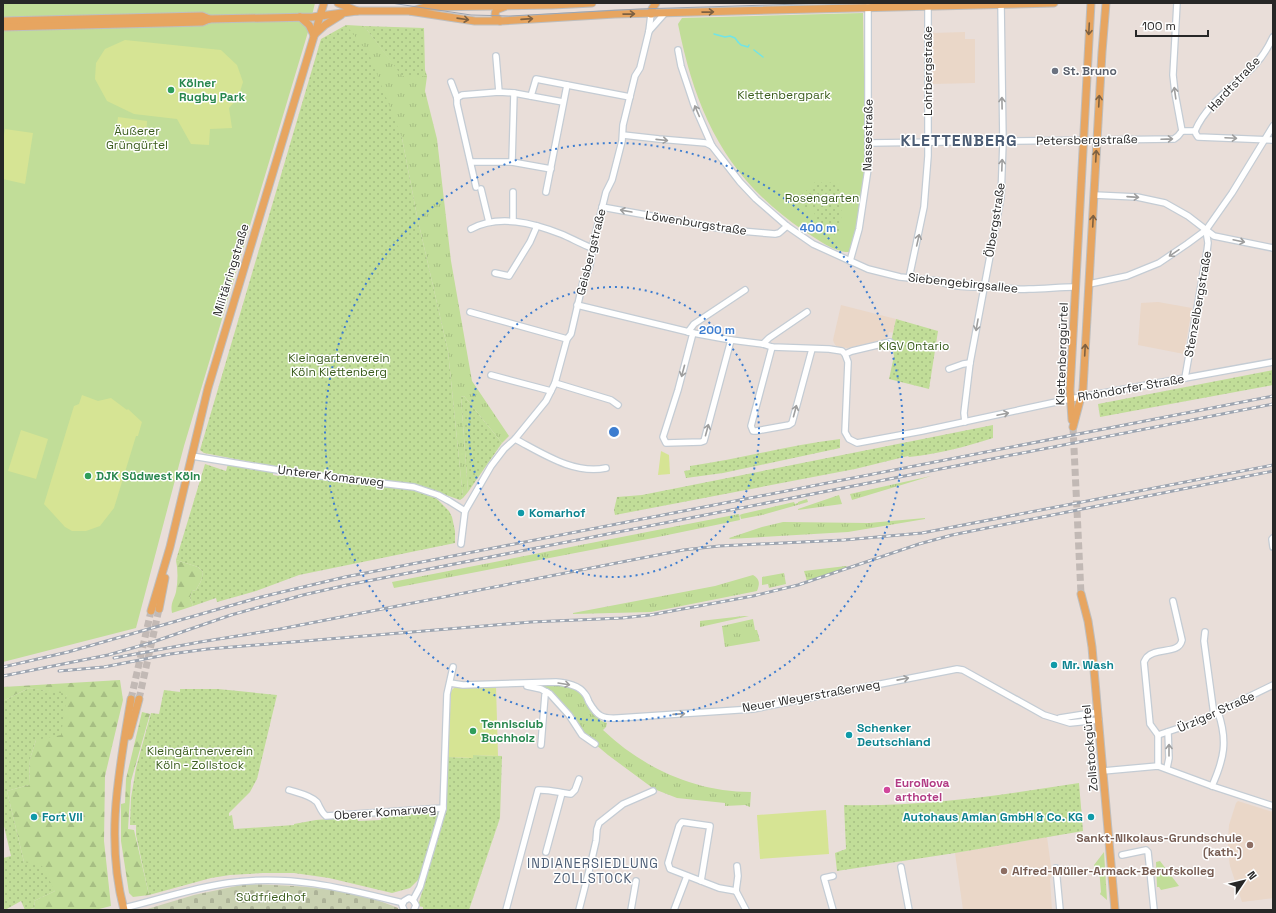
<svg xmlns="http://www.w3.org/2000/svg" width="1276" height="913" font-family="'Space Grotesk',sans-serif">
  <defs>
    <pattern id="grass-tufts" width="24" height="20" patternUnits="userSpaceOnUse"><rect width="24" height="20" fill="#c1dd98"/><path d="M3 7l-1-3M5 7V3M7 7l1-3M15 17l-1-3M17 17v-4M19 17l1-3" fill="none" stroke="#a6be83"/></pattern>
    <pattern id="forest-firs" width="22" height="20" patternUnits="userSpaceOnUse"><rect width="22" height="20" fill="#c1dd98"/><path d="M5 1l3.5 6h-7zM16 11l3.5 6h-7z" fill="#a6be83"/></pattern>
    <pattern id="cemetery-stones" width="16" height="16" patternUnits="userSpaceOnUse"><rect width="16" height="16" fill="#c9d1b1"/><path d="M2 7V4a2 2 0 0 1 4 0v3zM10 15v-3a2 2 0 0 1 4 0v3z" fill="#adb398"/></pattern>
    <pattern id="garden-dots" width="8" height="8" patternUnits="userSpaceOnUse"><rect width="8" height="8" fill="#c1dd98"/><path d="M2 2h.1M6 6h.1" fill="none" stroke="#a6be83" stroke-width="1.8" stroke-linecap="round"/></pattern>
  </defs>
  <rect width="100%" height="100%" fill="#e9ded9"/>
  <!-- education -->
  <g fill="#ead7c8">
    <polygon points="965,32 965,39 975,39 975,83 933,84 932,33"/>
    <polygon points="1158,302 1192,308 1184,354 1138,345 1141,303"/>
    <polygon points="841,305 896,319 893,333 889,332 888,337 884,340 848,348 837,347 834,343 833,340"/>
    <polygon points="1238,801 1273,812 1273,898 1242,902 1230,866 1228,852 1228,839 1229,825 1236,803"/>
    <polygon points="1047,837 1052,874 1050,879 1052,910 963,910 955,853"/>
  </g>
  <!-- grass -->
  <g fill="url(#grass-tufts)">
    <polygon points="346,25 364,26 402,75 427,76 425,91 437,139 451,261 472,381 509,436 502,443 464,396 461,397 468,492 463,498 448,351 417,216 402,138"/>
    <polygon points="931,476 852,500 850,494"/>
    <polygon points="839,495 842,504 798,510 798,509"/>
    <polygon points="807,499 808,502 762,515 741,519 740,515 742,514 794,502 795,504 798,503 798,502"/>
    <polygon points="739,514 740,520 653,538 394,588 392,582"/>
    <polygon points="925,518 925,519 848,532 730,539 729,538 762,527 783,522 869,523"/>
    <polygon points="846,566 847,567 807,581 804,571"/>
    <polygon points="784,573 786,584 769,588 768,584 762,585 762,577"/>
    <path d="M753 575C760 579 760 584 757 591L651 612 573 614V613L715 586Z"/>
    <polygon points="749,616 700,627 700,621 744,616 750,616"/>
    <polygon points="753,619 755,630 757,630 760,641 725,647 722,626"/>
    <path d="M536 685C547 685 567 683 576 689 590 698 589 718 607 723L606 727 603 730C643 768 695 792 751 792L750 807 745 805 725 806V803L677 798 654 789 608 755 582 733 567 709 535 686Z"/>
    <polygon points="1104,852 1107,900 1100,894 1101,892 1099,868 1094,868 1094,865"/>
  </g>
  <!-- forest -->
  <g fill="url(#forest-firs)">
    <path d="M176 560 198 567 203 572 201 581 196 590 192 591 190 598 193 606 172 613C170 603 174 600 176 592 178 581 178 570 176 560Z"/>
    <polygon points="120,680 123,700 105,776 104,841 111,906 95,910 30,910 35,908 34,901 55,891 24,862 7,791 29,785 30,759 36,740 67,695 29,688 3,701 3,687"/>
    <polygon points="142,712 150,714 131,781 128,829 134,830 149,895 133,897 129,893 121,841 121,804 125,803 126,779"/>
  </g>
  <!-- cemetery -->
  <path fill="url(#cemetery-stones)" d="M246 884C287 885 329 887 368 897 378 900 388 904 398 908V910H144L194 895Z"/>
  <!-- park -->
  <g fill="#c1dd98">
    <polygon points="3,3 315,3 308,32 184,446 136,628 3,662"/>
    <path d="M863 13 865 141V167L862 198 857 226 850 252C835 253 817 239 804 231 726 178 696 114 678 24L682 18Z"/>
    <polygon points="1160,861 1179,886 1161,890 1159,887 1157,887 1156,862"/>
  </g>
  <!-- garden -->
  <g fill="url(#garden-dots)">
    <polygon points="346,25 369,54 402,138 417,216 448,351 463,498 460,500 415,484 298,471 204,453 200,450 321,39"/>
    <polygon points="364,26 424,28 425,70 427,76 402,76"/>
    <path d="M819 181 824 184 833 182C841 186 842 192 837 199L842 212 839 233 835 235 818 224 813 209 805 208 800 201 802 194 811 187V184Z"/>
    <polygon points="896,319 938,331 929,389 889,379 894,356 891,342"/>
    <polygon points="1273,370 1273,385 1100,417 1098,404"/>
    <polygon points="464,396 502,443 468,492 461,397"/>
    <path d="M993 425V438C965 447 938 454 909 457L908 456 855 469 615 515 614 510 617 497 642 495Z"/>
    <path d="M840 439V448L723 473 686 478 684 471 690 470V466C740 459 789 445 840 439Z"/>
    <polygon points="205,464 226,471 228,464 249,468 251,470 253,469 273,472 273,475 278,476 282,474 350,482 351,483 381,486 401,489 406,488 436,498 449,511 452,517 455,531 455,543 299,575 256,591 217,602 216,598 193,606 190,598 192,591 196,590 201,581 203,572 198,567 176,560"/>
    <polygon points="29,688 67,694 61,735 36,740 30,759 29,785 7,791 24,862 42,866 55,891 34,901 35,908 25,910 21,901 5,910 3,910 3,858 11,856 3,822 3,701"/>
    <polygon points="180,689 218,689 277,695 257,779 250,792 229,813 229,816 232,815 234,829 294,825 294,824 316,820 357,817 358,821 381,820 381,814 436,810 439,815 419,879 410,888 392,893 329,878 294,873 263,873 230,875 211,878 149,895 136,835 136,825 130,825 131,798 136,768 151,713 159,714 164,690 180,692"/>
    <polygon points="473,755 502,756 500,818 469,910 423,910 423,907 418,906 446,811 448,757 473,758"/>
    <path d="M1079 783 1083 831 955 853 837 871 835 853 846 849 844 805C923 807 1002 795 1079 783Z"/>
  </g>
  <!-- pitch -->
  <g fill="#d6e494">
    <polygon points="125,40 221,50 237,65 243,82 238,98 229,108 232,128 210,129 209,145 191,144 177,119 134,114 107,101 95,79 96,63 105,49"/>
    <polygon points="118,117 147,121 146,136 116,132"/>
    <polygon points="5,129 33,133 25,184 3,179 3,141"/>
    <polygon points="82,395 98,401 111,398 127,410 128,409 142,422 138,436 136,436 114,508 100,526 86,531 72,531 65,527 44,504 74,406 79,404"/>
    <polygon points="21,430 48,439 36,479 8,471"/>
    <polygon points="661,451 669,455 670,474 658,475"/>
    <polygon points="496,686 498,756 473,755 473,758 448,757 451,691 455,687"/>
    <polygon points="826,810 829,854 760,859 757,815"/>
  </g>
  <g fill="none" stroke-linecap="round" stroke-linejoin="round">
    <!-- stream -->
    <g stroke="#71e4e6" stroke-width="1.5">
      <polyline points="714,34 725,37 730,36 735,38 738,42"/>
      <polyline points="738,42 741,45 748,47 749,45"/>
      <polyline points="754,50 763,57"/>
    </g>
    <!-- major-tunnel -->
    <g stroke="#c2b9b5" stroke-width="7" stroke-dasharray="7 3.5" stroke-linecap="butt">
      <polyline points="1073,427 1081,594"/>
      <polyline points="131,699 151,611"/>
      <polyline points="139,699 159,609"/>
    </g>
    <!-- minor casing -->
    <g stroke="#c4ccd4" stroke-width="8">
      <g id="minor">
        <polyline points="1177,3 1173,75 1175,93 1182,131"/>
        <polyline points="649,31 665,13"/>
        <path d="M678 50 681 66 694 105 712 146 740 182 756 199 787 226 813 244 868 269 900 277 939 281C954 288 973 287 988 287 1002 287 1015 290 1029 289 1045 289 1059 287 1075 287"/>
        <polyline points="496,56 499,92"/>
        <polyline points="451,82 457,98"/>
        <polyline points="531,96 536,79 630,97"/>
        <polyline points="457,98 462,95 499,92 514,93 563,102"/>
        <polyline points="457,98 457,104 476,187"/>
        <polyline points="1182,131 1195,131"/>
        <path d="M1195 131C1206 105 1232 87 1252 68 1260 60 1268 48 1273 37"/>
        <polyline points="1195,131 1196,134 1198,137 1273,140"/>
        <polyline points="623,135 659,139 706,143 712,146"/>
        <polyline points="868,143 1174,139 1178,136 1182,131"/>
        <polyline points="471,162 512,162 551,169"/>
        <polyline points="512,162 514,93"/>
        <polyline points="481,189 489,222"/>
        <polyline points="546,192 567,85"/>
        <polyline points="1094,195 1137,197 1165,203 1188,216 1214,236 1273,248"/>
        <polyline points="602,207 729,230 775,234 779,233 787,226"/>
        <polyline points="513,221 513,192"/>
        <path d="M471 229C499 214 533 223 561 234 571 238 581 244 592 248"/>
        <polyline points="850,261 859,229 868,169 868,7"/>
        <polyline points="495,273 509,276 530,242 537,226"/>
        <polyline points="909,278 924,207 928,156 928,7"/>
        <polyline points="1089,284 1127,276 1159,263 1187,244 1206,230 1232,193 1273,126"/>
        <polyline points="577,305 693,333 731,340 763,344 772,347 829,349 842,351 845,354 848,362 845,432 849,439 857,443 922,431 1070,399 1273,362"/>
        <polyline points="470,312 567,339"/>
        <polyline points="688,332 694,324 745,290"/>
        <polyline points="693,333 678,390 663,437 666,443 701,442 704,441 731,340"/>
        <polyline points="763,344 769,338 807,312"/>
        <polyline points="772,347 751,426 753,431 756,431 789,425 792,423 812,349"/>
        <polyline points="845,354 852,351 890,342"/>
        <polyline points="949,369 963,364 970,363"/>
        <polyline points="491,375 551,391"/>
        <polyline points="1185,378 1207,251 1208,243 1206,230"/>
        <polyline points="555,383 611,400 618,405"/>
        <polyline points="965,422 964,413 970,363 1001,197 1003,142 1001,4"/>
        <path d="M515 439C542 453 574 475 606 468"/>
        <polyline points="192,456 296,473 414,487 438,495 449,501 465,511"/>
        <polyline points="1273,538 1272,539 1273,547"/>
        <path d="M461 544 465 511 491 466 504 449 515 439 546 401 555 383 567 339 571 334 583 282C589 272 592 260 592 248L606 192 612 180 622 141 623 125 635 76 640 68 649 31 651 14"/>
        <polyline points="1205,632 1204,641 1214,715"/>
        <path d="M450 683 463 685 556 682C567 683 579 685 585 694 587 696 588 700 589 702 597 716 602 719 618 718L753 709 957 669 963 670 1044 715 1070 723 1099 720"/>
        <polyline points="527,686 541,689 550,694 569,715 582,735 595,744"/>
        <polyline points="1060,718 1098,712"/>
        <polyline points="1158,735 1197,722 1273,685"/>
        <polyline points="541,745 545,695 547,692"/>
        <path d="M1158 766V735L1150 724 1144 662C1145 660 1146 658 1147 657 1156 647 1179 655 1182 640L1173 601"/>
        <polyline points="1167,768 1169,758 1168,732"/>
        <polyline points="1103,771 1158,766 1212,786 1273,806"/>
        <path d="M1212 786C1224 759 1228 741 1218 712"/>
        <path d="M289 790C298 793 310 795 317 802 320 807 321 812 326 816L443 808"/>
        <polygon points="682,822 710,826 701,881 670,869 668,863 679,826"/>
        <polyline points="546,852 562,793"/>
        <polyline points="1122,855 1146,850 1148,852 1154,910"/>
        <polyline points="901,867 909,910"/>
        <polyline points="1056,868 1060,910"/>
        <polyline points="833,876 824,878 833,910"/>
        <polyline points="701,881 719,888 736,891"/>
        <polyline points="736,891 738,876 737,866"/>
        <polyline points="736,891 746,910"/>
        <polyline points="413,900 420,887 443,809 447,694 453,667"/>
        <polyline points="413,900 416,905 414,910"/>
        <path d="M124 908C158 900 192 888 228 883 290 874 343 888 403 903"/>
        <polyline points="404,910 402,905 404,901 409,898 413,900"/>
        <path d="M506 910 538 790C549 789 560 793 571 794L575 790 579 779"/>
        <polyline points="579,910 590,867 596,841 597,829 599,823 623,804 653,791"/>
        <polyline points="631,910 636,881"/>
        <polyline points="674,910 687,876"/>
      </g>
    </g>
    <!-- major casing -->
    <g stroke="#bebebe" stroke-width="9">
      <g id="major">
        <polyline points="338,3 357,11"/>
        <polyline points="411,11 426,7 552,5 592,3"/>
        <polyline points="651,14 652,9 656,3"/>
        <polyline points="300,17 309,25 314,35"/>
        <polyline points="3,21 202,16 209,19"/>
        <path d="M500 21 495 16C495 9 498 9 504 7"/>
        <polyline points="3,27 202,22 209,19 313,17 357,11 409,11 475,21 500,21 615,14 1054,3"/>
        <polyline points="314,35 325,25 341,15"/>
        <polyline points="1072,420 1070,390 1091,3"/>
        <polyline points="1073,427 1083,389 1102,52 1106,3"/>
        <polyline points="1081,594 1088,621 1092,647 1115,910"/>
        <polyline points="159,609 165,578"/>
        <polyline points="151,611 170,547 208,388 324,3"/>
        <polyline points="129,736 139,699"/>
        <path d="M124 910C105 837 119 772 131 699"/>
      </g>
    </g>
    <!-- minor -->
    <use href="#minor" stroke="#fff" stroke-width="5.5"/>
    <!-- major -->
    <use href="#major" stroke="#e7a560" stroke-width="7"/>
    <!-- tram -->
    <polyline stroke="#9ca4b0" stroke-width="1" points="391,3 471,15 510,16 639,9 833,3"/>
    <!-- rail casing -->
    <g stroke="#9ca4b0" stroke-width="3">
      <g id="rail">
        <polyline points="114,658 200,642 280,629 683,550 719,546 844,540 922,533 1273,465"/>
        <polyline points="3,667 68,652 261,597 345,577 1273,396"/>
        <polyline points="59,671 104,667 170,654 208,649 531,622 622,618 650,615 753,596 798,585 919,544 952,535 1273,471"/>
        <polyline points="3,676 108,655 150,643 231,615 303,595 347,585 1273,404"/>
      </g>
    </g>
    <!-- rail -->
    <use href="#rail" stroke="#fff" stroke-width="1.5" stroke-dasharray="4.5" stroke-linecap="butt"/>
  </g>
  <!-- one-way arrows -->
  <defs><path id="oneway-shaft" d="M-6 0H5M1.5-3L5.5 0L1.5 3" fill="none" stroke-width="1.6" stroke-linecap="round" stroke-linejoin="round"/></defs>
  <g stroke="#7d6041">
    <use href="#oneway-shaft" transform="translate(708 12) rotate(-1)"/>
    <use href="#oneway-shaft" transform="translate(629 14) rotate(-1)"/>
    <use href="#oneway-shaft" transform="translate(463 19) rotate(8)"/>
    <use href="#oneway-shaft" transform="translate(527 19) rotate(-4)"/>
    <use href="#oneway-shaft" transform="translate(1089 29) rotate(93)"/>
    <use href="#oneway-shaft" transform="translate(1099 101) rotate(-87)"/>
    <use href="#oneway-shaft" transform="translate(1096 156) rotate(-87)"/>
    <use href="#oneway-shaft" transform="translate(1093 221) rotate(-87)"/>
    <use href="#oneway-shaft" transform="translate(1085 350) rotate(-87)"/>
  </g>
  <g stroke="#9e9e9e">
    <use href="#oneway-shaft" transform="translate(1175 93) rotate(-98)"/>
    <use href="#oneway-shaft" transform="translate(1002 103) rotate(-91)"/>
    <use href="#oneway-shaft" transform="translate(697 111) rotate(-113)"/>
    <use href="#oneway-shaft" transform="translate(1231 138) rotate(3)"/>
    <use href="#oneway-shaft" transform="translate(1167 139) rotate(-2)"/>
    <use href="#oneway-shaft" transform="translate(662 140) rotate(6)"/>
    <use href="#oneway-shaft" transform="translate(1002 165) rotate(-88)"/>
    <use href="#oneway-shaft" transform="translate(1133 197) rotate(4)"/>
    <use href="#oneway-shaft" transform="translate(626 211) rotate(-170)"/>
    <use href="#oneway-shaft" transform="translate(918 240) rotate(-77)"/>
    <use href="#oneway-shaft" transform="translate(1239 241) rotate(12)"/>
    <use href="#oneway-shaft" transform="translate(1174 253) rotate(146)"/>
    <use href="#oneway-shaft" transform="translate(977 325) rotate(100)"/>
    <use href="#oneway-shaft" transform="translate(683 371) rotate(105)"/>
    <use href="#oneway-shaft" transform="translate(795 411) rotate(-75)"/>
    <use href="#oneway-shaft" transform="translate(1003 414) rotate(-12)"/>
    <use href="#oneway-shaft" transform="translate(707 430) rotate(-75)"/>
    <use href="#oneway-shaft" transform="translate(903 679) rotate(-11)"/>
    <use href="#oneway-shaft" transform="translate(564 684) rotate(9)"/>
    <use href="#oneway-shaft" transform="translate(679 714) rotate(-4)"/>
    <use href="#oneway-shaft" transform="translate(1169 750) rotate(-90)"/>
  </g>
  <!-- distance rings -->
  <g fill="none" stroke="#3d7dd0" stroke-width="2" stroke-dasharray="2 4">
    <circle cx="614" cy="432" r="145"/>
    <circle cx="614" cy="432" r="289"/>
  </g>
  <!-- markers -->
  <circle fill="#6b7280" stroke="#fff" stroke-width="1.5" cx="1055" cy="71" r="4"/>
  <g fill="#2e9e5b" stroke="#fff" stroke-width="1.5">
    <circle cx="171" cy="90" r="4"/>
    <circle cx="88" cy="476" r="4"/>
    <circle cx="473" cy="731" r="4"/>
  </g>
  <g fill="#0f9aa8" stroke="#fff" stroke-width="1.5">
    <circle cx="521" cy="513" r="4"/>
    <circle cx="1054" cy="665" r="4"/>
    <circle cx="849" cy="735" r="4"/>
    <circle cx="34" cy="817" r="4"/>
    <circle cx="1091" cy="817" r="4"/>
  </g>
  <circle fill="#d1479c" stroke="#fff" stroke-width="1.5" cx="887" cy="790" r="4"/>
  <g fill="#8d6e63" stroke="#fff" stroke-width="1.5">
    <circle cx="1250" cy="845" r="4"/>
    <circle cx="1004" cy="871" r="4"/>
  </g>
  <g text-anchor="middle" stroke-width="3" stroke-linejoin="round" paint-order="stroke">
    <!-- street labels -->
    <g font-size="12" fill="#272727" stroke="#fff">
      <text transform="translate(928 71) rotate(-90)" y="4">Lohrbergstraße</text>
      <text transform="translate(1234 84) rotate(-47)" y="4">Hardtstraße</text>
      <text transform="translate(868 135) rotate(-89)" y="4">Nassestraße</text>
      <text transform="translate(1087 140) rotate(-1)" y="4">Petersbergstraße</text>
      <text transform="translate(995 220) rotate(-81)" y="4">Ölbergstraße</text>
      <text transform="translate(696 223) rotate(9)" y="4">Löwenburgstraße</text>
      <text transform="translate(591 252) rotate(-76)" y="4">Geisbergstraße</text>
      <text transform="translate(231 270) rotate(-73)" y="4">Militärringstraße</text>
      <text transform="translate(963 283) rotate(6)" y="4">Siebengebirgsallee</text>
      <text transform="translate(1198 304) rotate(-80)" y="4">Stenzelbergstraße</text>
      <text transform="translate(1062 354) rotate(-88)" y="4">Klettenberggürtel</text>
      <text transform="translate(1131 388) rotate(-10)" y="4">Rhöndorfer Straße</text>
      <text transform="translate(331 476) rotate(7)" y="4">Unterer Komarweg</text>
      <text transform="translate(811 696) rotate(-10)" y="4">Neuer Weyerstraßerweg</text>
      <text transform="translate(1216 712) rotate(-24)" y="4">Ürziger Straße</text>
      <text transform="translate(1090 748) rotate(-95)" y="4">Zollstockgürtel</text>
      <text transform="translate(385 812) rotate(-4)" y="4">Oberer Komarweg</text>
    </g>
    <!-- worship labels -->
    <g font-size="12" font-weight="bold" fill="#5b616d" stroke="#fff" text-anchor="start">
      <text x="1063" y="75">St. Bruno</text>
    </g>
    <!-- leisure labels -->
    <g font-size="12" font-weight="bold" fill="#27864d" stroke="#fff" text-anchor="start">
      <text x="179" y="87">Kölner<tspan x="179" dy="14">Rugby Park</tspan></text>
      <text x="96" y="480">DJK Südwest Köln</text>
      <text x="481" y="728">Tennisclub<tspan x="481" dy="14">Buchholz</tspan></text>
    </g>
    <!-- park labels -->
    <g font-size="12" fill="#3b5d1d" stroke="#fff">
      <text x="784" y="99">Klettenbergpark</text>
      <text x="137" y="135">Äußerer<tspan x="137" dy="14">Grüngürtel</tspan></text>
      <text x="822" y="202">Rosengarten</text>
      <text x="914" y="350">KlGV Ontario</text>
      <text x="339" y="362">Kleingartenverein<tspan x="339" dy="14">Köln Klettenberg</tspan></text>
      <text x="200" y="755">Kleingärtnerverein<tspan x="200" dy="14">Köln - Zollstock</tspan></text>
      <text x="271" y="901">Südfriedhof</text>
    </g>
    <!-- culture labels -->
    <g font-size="12" font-weight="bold" fill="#0d838f" stroke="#fff" text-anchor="start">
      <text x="529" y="517">Komarhof</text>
      <text x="1062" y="669">Mr. Wash</text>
      <text x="857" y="732">Schenker<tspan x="857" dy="14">Deutschland</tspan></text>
      <text x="42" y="821">Fort VII</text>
      <text x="1083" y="821" text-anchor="end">Autohaus Amian GmbH &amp; Co. KG</text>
    </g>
    <!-- hotel labels -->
    <g font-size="12" font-weight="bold" fill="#b23c85" stroke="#fff" text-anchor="start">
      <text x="895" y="787">EuroNova<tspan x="895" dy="14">arthotel</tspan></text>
    </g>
    <!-- education labels -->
    <g font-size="12" font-weight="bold" fill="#785e54" stroke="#fff" text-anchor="end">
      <text x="1242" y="842">Sankt-Nikolaus-Grundschule<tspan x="1242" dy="14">(kath.)</tspan></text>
      <text x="1012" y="875" text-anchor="start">Alfred-Müller-Armack-Berufskolleg</text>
    </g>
    <!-- neighbourhood labels -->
    <g font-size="13" letter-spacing="1" fill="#4b5c74" stroke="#fff">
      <text x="593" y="868">INDIANERSIEDLUNG<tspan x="593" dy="15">ZOLLSTOCK</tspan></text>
    </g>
    <!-- district labels -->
    <g font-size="16" font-weight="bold" letter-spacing="1" fill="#4b5c74" stroke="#fff">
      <text x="959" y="146">KLETTENBERG</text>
    </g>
  </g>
  <circle cx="614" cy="432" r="6" fill="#3d7dd0" stroke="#fff" stroke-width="2"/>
  <g font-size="12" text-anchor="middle" font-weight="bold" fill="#3d7dd0" stroke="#fff" stroke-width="3" stroke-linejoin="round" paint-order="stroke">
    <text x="818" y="232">400 m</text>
    <text x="717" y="334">200 m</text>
  </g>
  <!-- border -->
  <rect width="1276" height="913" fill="none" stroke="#272727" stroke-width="8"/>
  <!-- north arrow -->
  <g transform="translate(1244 881) rotate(55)" stroke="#ffffff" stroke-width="3" paint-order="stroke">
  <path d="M0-3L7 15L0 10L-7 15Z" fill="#272727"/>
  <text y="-6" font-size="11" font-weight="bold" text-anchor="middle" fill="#272727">N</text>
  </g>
  <!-- scale -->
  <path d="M1136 30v6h72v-6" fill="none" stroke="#272727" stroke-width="2"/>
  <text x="1142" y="30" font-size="12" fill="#272727" stroke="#ffffff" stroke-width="3" paint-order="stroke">100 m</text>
</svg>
